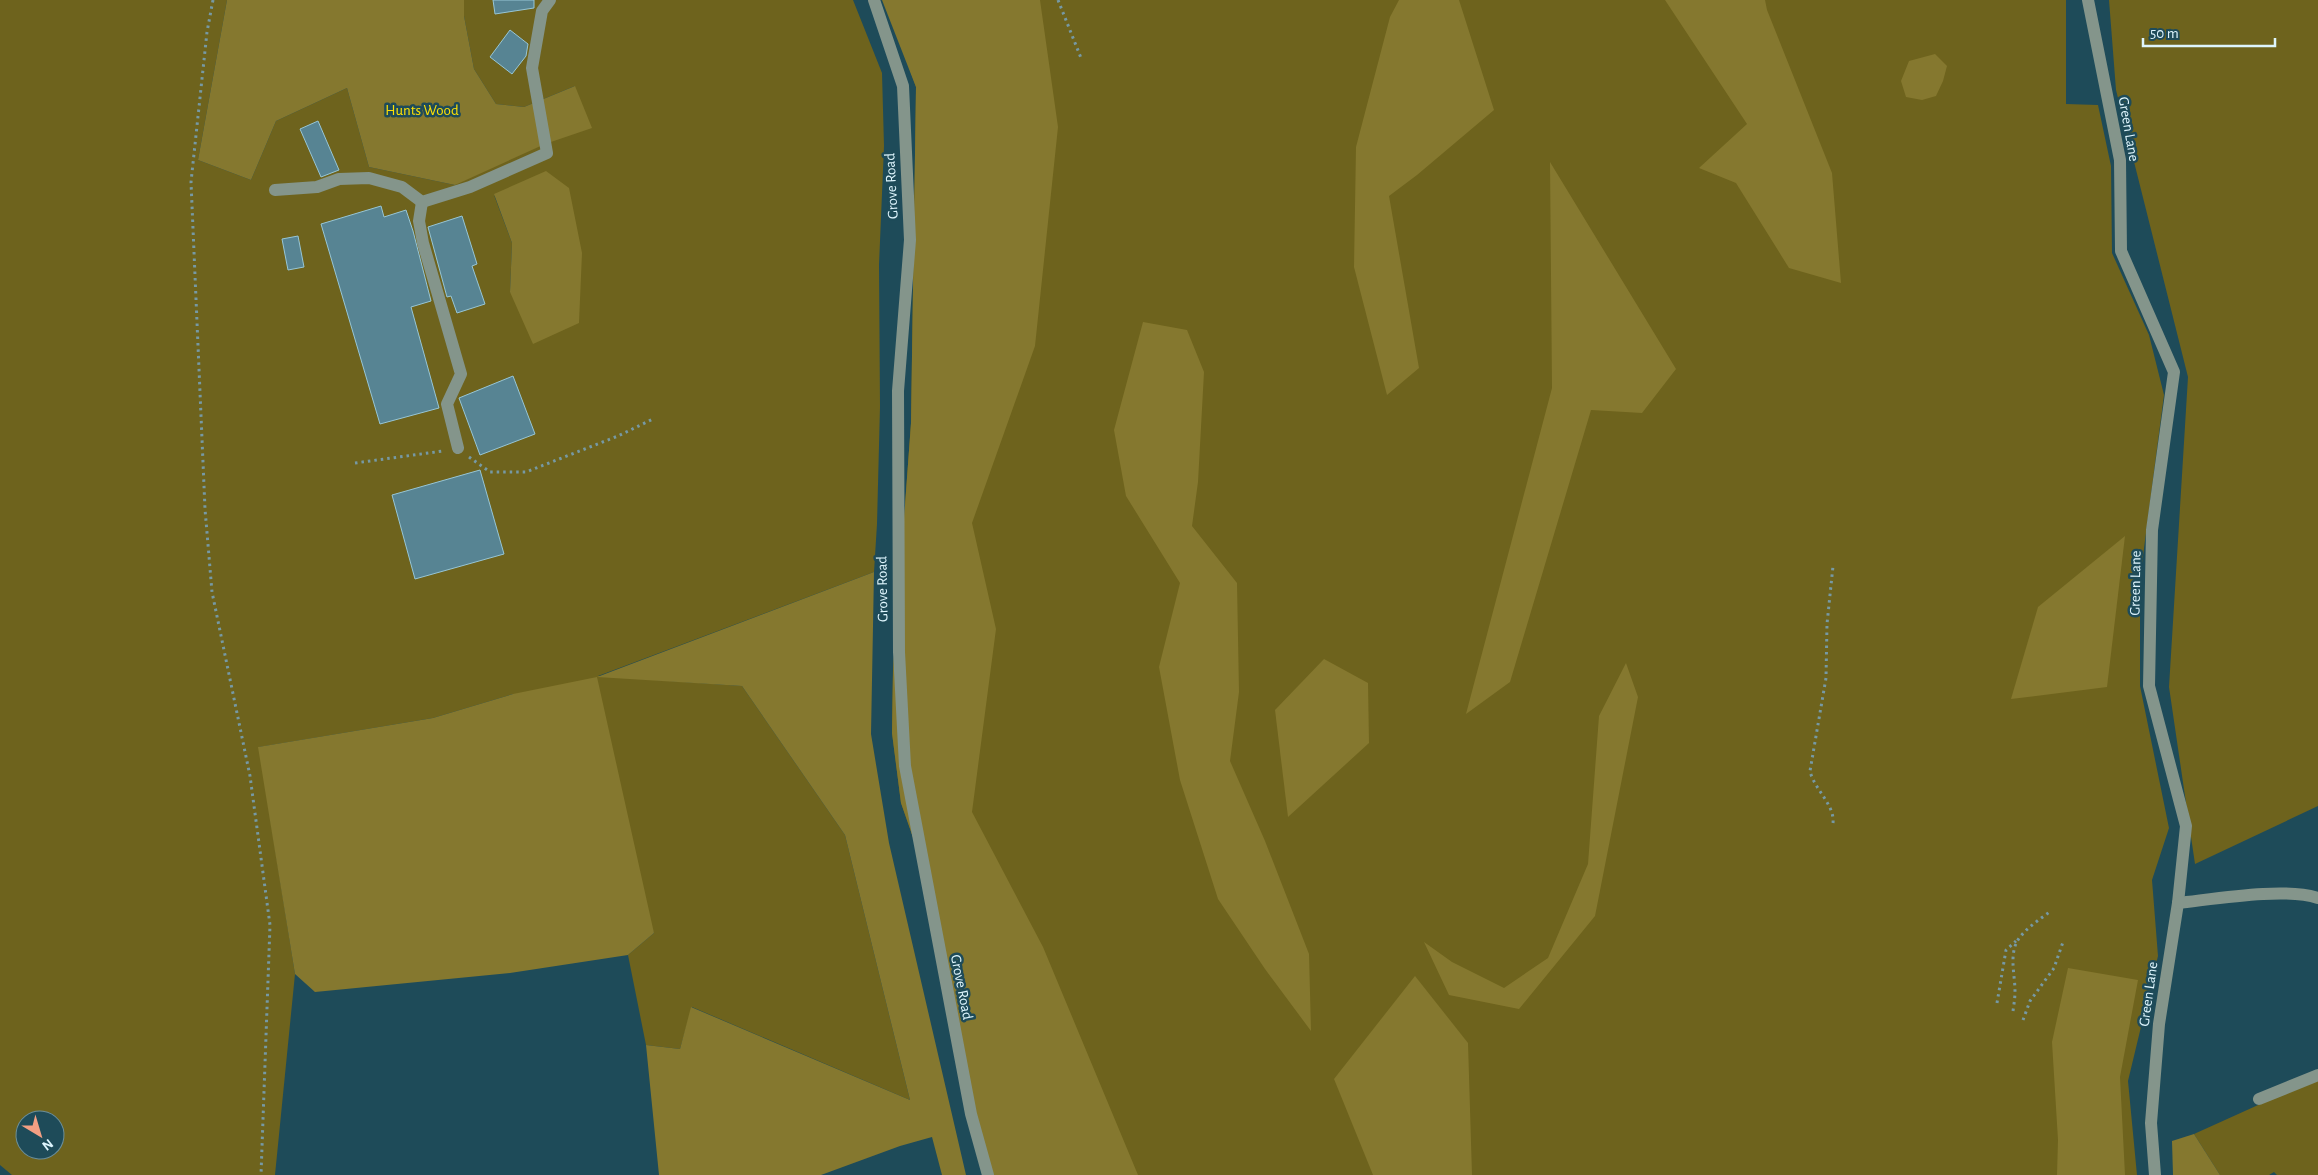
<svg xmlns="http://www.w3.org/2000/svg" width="2318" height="1175" font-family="'Alegreya Sans',sans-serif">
  <rect width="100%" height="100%" fill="#1e4b59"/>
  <!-- green -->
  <g fill="#6e631d" fill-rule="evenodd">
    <path d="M0 0H227L198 160 251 180 276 121 347 88 369 167 455 185 575 86 524 107 496 104 474 69 464 16V0H853L882 73 884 146 879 265 880 407 877 524 874 572 598 676 742 686 845 835 910 1100 692 1007 680 1049 646 1045 628 955 654 933 513 694 433 718 259 747 295 974 275 1175H12L0 1165ZM494 195 579 323 510 292 512 243ZM25 1120H55V1150H25Z"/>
    <polygon points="885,0 2066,0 2066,104 2098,105 2111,166 2112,253 2149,335 2164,395 2140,579 2140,686 2169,828 2152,880 2158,956 2128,1081 2137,1175 984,1175 930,886 901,803 892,733 893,670 911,423 916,87"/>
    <polygon points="2109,0 2318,0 2318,806 2195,864 2169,687 2188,377 2116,90"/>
    <polygon points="2318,1078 2318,1175 2277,1175 2274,1172 2269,1175 2220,1175 2194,1134"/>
  </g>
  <!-- forest -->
  <g fill="#85782f">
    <polygon points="227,0 464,0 464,16 474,69 496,104 524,107 575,86 592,128 545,144 455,185 369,167 347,88 276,121 251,180 198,160"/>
    <polygon points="882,0 1040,0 1058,127 1035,346 972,523 996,629 972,812 1043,947 1138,1175 984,1175 930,886 901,803 892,733 893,670 911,423 916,87"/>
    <polygon points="1399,0 1459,0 1494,110 1417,175 1389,196 1419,368 1387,395 1354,267 1356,147 1390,17"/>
    <polygon points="1665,0 1765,0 1767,10 1832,173 1841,283 1789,268 1736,183 1699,168 1747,124"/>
    <polygon points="1935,54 1947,66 1943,81 1936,96 1922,100 1906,97 1901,81 1909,61"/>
    <polygon points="1550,162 1676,369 1642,413 1591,410 1510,682 1466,714 1552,388"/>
    <polygon points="546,171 569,188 582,253 579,323 533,344 510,292 512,243 494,194"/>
    <polygon points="1143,322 1187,330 1204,372 1198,482 1192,526 1237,583 1239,692 1230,761 1265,841 1309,954 1311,1031 1265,969 1218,899 1180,780 1159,667 1180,583 1126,496 1114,430"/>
    <polygon points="2125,536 2107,687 2011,699 2038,607"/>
    <polygon points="874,572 871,734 889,843 966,1175 942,1175 932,1137 900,1146 821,1175 659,1175 646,1045 680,1049 691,1007 910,1100 845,835 742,686 597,677 654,933 628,955 510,973 315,992 295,974 258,747 433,718 513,694 597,677"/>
    <polygon points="1324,659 1368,683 1369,743 1288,817 1275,710"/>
    <polygon points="1626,663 1638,697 1595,916 1519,1009 1449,995 1424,942 1452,962 1504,988 1548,958 1588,864 1599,716"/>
    <polygon points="2068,968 2138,980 2120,1077 2125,1175 2057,1175 2058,1140 2052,1042"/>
    <polygon points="1415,976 1468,1043 1472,1175 1373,1175 1334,1079"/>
    <polygon points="2194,1134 2220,1175 2173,1175 2172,1141"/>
  </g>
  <!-- building -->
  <g fill="#578493" stroke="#97c6d6">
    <polygon points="493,0 534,0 534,8 495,14"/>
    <polygon points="510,30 528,44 526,56 512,74 490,57"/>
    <polygon points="318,121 339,170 321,177 300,129"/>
    <polygon points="381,206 384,217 406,210 413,231 431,301 411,307 439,408 380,424 321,224"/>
    <polygon points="462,216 477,264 472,266 485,304 457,313 451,296 447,297 428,227"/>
    <polygon points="298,236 304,267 288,270 282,239"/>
    <polygon points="513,376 535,434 480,455 459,398"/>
    <polygon points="480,470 504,554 415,579 392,495"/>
  </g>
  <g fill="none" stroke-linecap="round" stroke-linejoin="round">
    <!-- path -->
    <g stroke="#7699a4" stroke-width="3" stroke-dasharray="2.5 4" stroke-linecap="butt">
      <polyline points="213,0 207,32 191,182 205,509 212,592 250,776 270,925 261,1175"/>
      <polyline points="1058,0 1081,58"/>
      <polyline points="469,457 490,472 526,472 618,436 653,419"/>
      <polyline points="355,463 443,451"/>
      <path d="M1833 823C1835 805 1814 789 1810 771L1826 678 1827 624 1833 566"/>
      <polyline points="1997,1003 2006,950 2016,941"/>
      <path d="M2013 1011C2014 1004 2015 998 2015 991 2015 974 2008 952 2020 937 2028 927 2040 919 2051 911"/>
      <polyline points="2023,1020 2030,1001 2054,968 2063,942"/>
    </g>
    <!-- minor -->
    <g stroke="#84958b" stroke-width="12">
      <polyline points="874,0 903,86 910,240 898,391 899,652 905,766 971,1114 988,1175"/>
      <polyline points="2088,0 2120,160 2121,251 2174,372 2152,530 2149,686 2186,826 2178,903 2159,1024 2151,1123 2155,1175"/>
      <polyline points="275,190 317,187 339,179 369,178 402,187 422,202 470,187 547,153 532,68 542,11 550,0"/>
      <polyline points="422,202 419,221 423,243 461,374 447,404 458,448"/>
      <path d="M2178 903C2215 899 2285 887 2318 898"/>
      <polyline points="2259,1099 2318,1075"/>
    </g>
  </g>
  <g text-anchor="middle" stroke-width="5" stroke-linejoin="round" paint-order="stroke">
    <!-- park labels -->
    <g font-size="15" fill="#fee105" stroke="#1e4b59">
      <text x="422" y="115">Hunts Wood</text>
    </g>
    <!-- street labels -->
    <g font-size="15" fill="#def5fd" stroke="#1e4b59">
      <text transform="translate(2129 129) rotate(80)" y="5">Green Lane</text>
      <text transform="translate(891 186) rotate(-93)" y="5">Grove Road</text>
      <text transform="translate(2135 583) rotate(-89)" y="5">Green Lane</text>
      <text transform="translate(882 589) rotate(-91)" y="5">Grove Road</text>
      <text transform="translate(962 987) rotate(79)" y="5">Grove Road</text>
      <text transform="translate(2148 994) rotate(-82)" y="5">Green Lane</text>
    </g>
  </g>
  <!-- north arrow -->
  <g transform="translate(40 1135) rotate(142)"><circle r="24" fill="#1e4b59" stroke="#6b8f9b"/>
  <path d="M0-4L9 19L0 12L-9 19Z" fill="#f39f83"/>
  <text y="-8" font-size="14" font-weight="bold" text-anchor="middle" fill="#def5fd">N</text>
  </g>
  <!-- scale -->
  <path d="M2143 38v8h132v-8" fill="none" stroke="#def5fd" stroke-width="2.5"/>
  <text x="2150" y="38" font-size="15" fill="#def5fd" stroke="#1e4b59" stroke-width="4" paint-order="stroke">50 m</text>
</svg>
